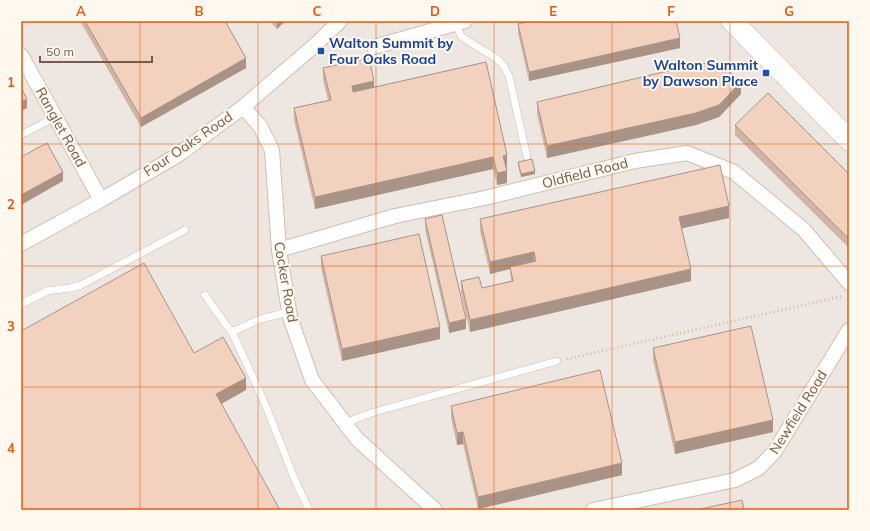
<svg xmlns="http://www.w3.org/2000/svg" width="870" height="531" font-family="Mulish,sans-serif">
  <rect width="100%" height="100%" fill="#fdf4e7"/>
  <!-- industrial -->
  <rect fill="#ede6e1" x="21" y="21" width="828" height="489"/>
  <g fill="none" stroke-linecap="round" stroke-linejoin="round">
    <!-- lane casing -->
    <g stroke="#d1beaf" stroke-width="8">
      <g id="lane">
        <polyline points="456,24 461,36 468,41 496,58 504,66 509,76 527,157"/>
        <polyline points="21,135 55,117"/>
        <polyline points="205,295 226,325 232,332"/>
        <polyline points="21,304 47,291 70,288 81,285 185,230"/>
        <polyline points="289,312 260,319 232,332 266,406 294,478 309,510"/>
        <polyline points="345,423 371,413 557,361"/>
      </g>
    </g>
    <!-- street casing -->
    <g stroke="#d1beaf" stroke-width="16">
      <g id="street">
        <polyline points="374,47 465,21"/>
        <polyline points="21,55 101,200"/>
        <polyline points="243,107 260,126 272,150 279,250 290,317 312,380 357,439 435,510"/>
        <polyline points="21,244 101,200 178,155 243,107 315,45 340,21"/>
        <polyline points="279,250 395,216 485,198 635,161 687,153 734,172 804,230 849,283"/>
        <polyline points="593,510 735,480 759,468 775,451 849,330"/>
      </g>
    </g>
    <!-- secondary casing -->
    <g stroke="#d4bdad" stroke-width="22">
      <polyline id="secondary" points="732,21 849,140"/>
    </g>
    <!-- path -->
    <polyline stroke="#d7b5a1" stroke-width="2.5" stroke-dasharray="1 3" stroke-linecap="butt" points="567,359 843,296"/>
    <!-- lane -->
    <use href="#lane" stroke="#fff" stroke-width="7"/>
    <!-- street -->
    <use href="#street" stroke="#fff" stroke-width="14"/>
    <!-- secondary -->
    <use href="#secondary" stroke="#fff" stroke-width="21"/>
  </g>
  <!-- wall -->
  <g fill="#d0b5a4">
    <polygon points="80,21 225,21 246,68 141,127"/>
    <polygon points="269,21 285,21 277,29"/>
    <polygon points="518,24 680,48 529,81 518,33"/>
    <polygon points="486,62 507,167 506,167 507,183 497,185 493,169 315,209 294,120 294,108 328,100 323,80 323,68 374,87"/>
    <polygon points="741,94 719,117 696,125 547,158 537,114 537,102"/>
    <polygon points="735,125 849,174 849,248 735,135"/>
    <polygon points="518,162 535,174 521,177 518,165"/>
    <polygon points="729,218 682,228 691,281 470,332 461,293 461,281 482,288 511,281 510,269 490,274 480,231 480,219"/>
    <polygon points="425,219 466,329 449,333 425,229"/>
    <polygon points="321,256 440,339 342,361 321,268"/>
    <polygon points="653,348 773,432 675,454 653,360"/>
    <polygon points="451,406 622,475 478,509 463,444 457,445 451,418"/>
  </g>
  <!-- shaded-wall -->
  <g fill="#a99386">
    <polygon points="277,21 285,21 277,29"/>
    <polygon points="680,38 680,48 529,81 529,72"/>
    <polygon points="246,58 246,68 141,127 141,118"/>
    <polygon points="374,81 374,93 352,98 352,86"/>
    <polygon points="741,82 741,94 719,117 696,125 547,158 547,146"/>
    <polygon points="27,99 27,108 21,111 21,102"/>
    <polygon points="507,155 507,167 503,168 503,156"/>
    <polygon points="493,157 493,169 315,209 315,197"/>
    <polygon points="507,171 507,183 497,185 497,173"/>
    <polygon points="535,171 535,174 521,177 521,174"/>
    <polygon points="63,172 63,181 21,205 21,195"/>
    <polygon points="729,206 729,218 679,229 679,217"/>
    <polygon points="534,252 534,264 510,267 510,269 490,274 490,262"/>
    <polygon points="691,269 691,281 470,332 470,320"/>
    <polygon points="466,319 466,329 449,333 449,323"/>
    <polygon points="440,327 440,339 342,361 342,349"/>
    <polygon points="246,378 246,390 216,407 216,394"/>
    <polygon points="773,420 773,432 675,454 675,442"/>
    <polygon points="463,432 463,444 457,445 457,433"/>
    <polygon points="622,463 622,475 478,509 478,497"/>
  </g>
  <!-- building -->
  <g fill="#f2d2bf" stroke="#a99386">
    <polygon points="85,21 225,21 246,58 141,118"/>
    <polygon points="530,21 676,21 680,38 529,72 518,24"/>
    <polygon points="369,58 374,81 352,86 353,92 486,62 507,155 503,156 507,171 497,173 493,157 315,197 294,108 331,100 323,68"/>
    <polygon points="701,63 724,67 741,82 719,105 696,113 547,146 537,102"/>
    <polygon points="21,88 27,99 21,102"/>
    <polygon points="768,93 849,174 849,239 735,125"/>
    <polygon points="47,143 63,172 21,195 21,157"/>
    <polygon points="532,159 535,171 521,174 518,162"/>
    <polygon points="720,165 729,206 679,217 691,269 470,320 461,281 479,277 482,288 513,281 510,267 536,261 534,252 490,262 480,219"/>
    <polygon points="442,215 466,319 449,323 425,219"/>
    <polygon points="419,234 440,327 342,349 321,256"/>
    <polygon points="144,263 194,353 223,337 246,378 216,394 280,510 21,510 21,331"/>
    <polygon points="751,326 773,420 675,442 653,348"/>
    <polygon points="600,370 622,463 478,497 463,432 457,433 451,406"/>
    <polygon points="742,500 744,510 696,510"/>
  </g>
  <!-- grid -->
  <path fill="none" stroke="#e8590c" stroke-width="1" stroke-opacity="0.55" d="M140 21V510M258 21V510M376 21V510M494 21V510M612 21V510M730 21V510M21 144H849M21 266H849M21 387H849"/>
  <!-- markers -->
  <g fill="#1a4fb4" stroke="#fff8ee" stroke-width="1.5">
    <rect x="317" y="47" width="8" height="8" rx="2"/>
    <rect x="762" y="69" width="8" height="8" rx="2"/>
  </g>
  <g text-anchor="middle" stroke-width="4" stroke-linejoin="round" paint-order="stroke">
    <!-- transit labels -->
    <g font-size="14" font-weight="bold" fill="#164399" stroke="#fff8ee" text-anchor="start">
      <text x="329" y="48">Walton Summit by<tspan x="329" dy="16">Four Oaks Road</tspan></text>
      <text x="758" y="70" text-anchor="end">Walton Summit<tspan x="758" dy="16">by Dawson Place</tspan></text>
    </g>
    <!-- street labels -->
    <g font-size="14" fill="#775a4b" stroke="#fff8ee">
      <text transform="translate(61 127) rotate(61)" y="5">Ranglet Road</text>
      <text transform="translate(188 144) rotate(-34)" y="5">Four Oaks Road</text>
      <text transform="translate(585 173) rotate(-14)" y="5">Oldfield Road</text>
      <text transform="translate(286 282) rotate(80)" y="5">Cocker Road</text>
      <text transform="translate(798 412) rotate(-58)" y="5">Newfield Road</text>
    </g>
  </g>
  <!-- border -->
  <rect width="870" height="531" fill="none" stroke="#fff8ee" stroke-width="44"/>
  <!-- scale -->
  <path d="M40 56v6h112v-6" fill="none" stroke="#775a4b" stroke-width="2"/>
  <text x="46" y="56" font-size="12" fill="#775a4b" stroke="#fff8ee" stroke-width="3" paint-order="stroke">50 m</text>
  <rect x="22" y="22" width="826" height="487" fill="none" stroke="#e8590c" stroke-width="1.5"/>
  <g font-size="13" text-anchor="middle" font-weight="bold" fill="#e8590c">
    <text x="81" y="16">A</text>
    <text x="199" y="16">B</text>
    <text x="317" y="16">C</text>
    <text x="435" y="16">D</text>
    <text x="553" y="16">E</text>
    <text x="671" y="16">F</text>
    <text x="789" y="16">G</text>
    <text x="11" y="87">1</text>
    <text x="11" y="209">2</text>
    <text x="11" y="331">3</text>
    <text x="11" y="453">4</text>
  </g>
</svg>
